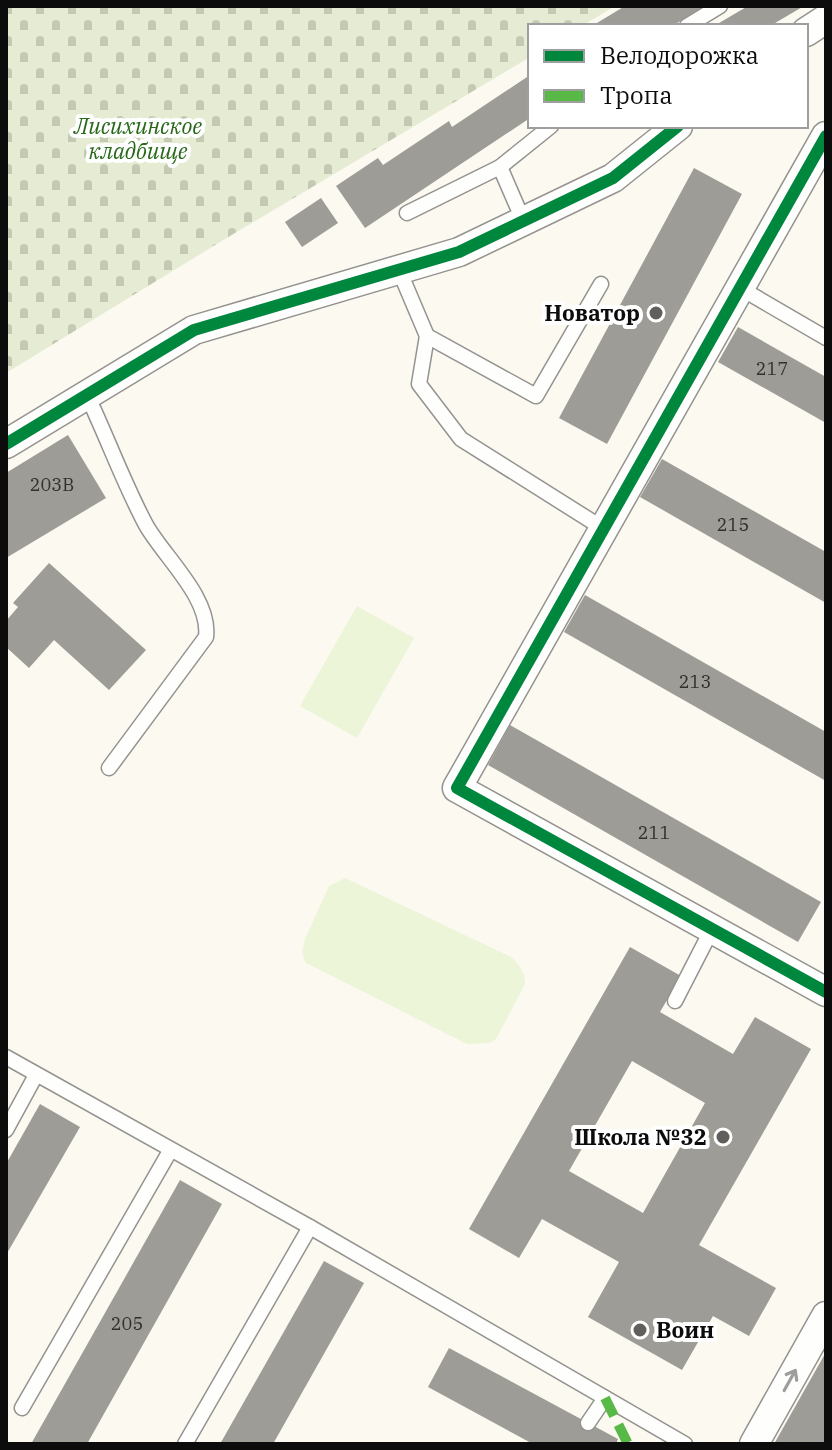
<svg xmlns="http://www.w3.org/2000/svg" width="832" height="1450" font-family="'IBM Plex Serif',serif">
  <defs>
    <pattern id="cemetery-stones" width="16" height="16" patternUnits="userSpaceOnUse" patternTransform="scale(2)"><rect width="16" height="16" fill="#e6ecd3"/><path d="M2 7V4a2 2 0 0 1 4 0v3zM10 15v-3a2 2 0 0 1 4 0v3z" fill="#c4c9b4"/></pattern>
  </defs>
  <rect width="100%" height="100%" fill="#fbf9f0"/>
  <!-- cemetery -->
  <polygon fill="url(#cemetery-stones)" points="6,6 615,6 582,26 530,26 530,57 220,242 6,373"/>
  <!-- pitch -->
  <g fill="#edf5d9">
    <polygon points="357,606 414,638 357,738 300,706"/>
    <path d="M345 878 511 957C520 965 525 973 525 984L496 1039 490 1043 467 1044 306 963 302 952 305 939 329 886Z"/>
  </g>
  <!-- building -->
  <g fill="#9e9c96" fill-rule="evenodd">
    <polygon points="625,6 706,6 672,26 592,26"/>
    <polygon points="748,6 804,6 770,26 714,26"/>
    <polygon points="530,75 530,118 365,228 336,186 378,158 383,165 449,121 452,127"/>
    <polygon points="694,168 742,194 607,444 559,418"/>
    <polygon points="321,198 338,223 302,247 285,222"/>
    <polygon points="738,327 826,377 826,423 718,362"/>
    <polygon points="68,435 106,498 6,558 6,473"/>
    <polygon points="662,459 826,552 826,603 640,497"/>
    <polygon points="49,563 146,650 109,690 54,640 29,668 6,647 6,621 18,607 13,603"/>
    <polygon points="585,595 826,732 826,781 564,632"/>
    <polygon points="510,725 821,902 798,942 488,765"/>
    <path d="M630 947 681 976 660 1012 733 1054 755 1017 811 1049 699 1245 776 1288 749 1336 713 1316 682 1370 588 1317 619 1262 542 1219 519 1258 469 1229ZM632 1061 705 1103 643 1213 569 1171Z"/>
    <polygon points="40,1104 80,1127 6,1255 6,1164"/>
    <polygon points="180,1180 222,1204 87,1444 31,1444"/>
    <polygon points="324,1261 364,1283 273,1444 220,1444"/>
    <polygon points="449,1348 618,1439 616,1444 533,1444 428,1387"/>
    <polygon points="826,1352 826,1444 774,1444"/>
  </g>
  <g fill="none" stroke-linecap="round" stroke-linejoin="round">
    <!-- service casing -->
    <g stroke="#94938f" stroke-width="17">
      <g id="service">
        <polyline points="687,26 720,6"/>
        <polyline points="500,167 551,126"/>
        <polyline points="407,213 500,167 523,220"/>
        <polyline points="399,270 427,336 536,396 601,284"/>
        <polyline points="740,288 826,338"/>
        <polyline points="427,336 419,384 461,439 604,529"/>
        <path d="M87 395C107 437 124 484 146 525 164 557 211 598 206 637L109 768"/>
        <polyline points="675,1001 712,929"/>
        <polyline points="6,1057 310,1227 685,1444"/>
        <polyline points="6,1130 36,1075"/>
        <polyline points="22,1408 170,1151"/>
        <polyline points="588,1423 605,1398"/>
        <polyline points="185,1444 310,1227"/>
      </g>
    </g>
    <!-- minor casing -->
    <g stroke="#94938f" stroke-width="31">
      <g id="minor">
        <polyline points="806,32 826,19"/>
        <polyline points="826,136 457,788 826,992"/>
        <polyline points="6,444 194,330 459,252 613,178 678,126"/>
        <polyline points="754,1444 826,1316"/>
      </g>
    </g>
    <!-- service -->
    <use href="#service" stroke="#fefefd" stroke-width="14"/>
    <!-- minor -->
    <use href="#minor" stroke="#fefefd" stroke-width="28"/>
    <!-- quiet -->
    <polyline stroke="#58b947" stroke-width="10" stroke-dasharray="20 10" stroke-linecap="butt" points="605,1398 628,1444"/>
    <!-- cycleway casing -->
    <g stroke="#fff" stroke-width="17">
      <g id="cycleway">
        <polyline points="826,136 457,788 826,992"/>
        <polyline points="6,444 194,330 459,252 613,178 678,126"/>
      </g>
    </g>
    <!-- cycleway -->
    <use href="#cycleway" stroke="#00873e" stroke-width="12"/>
  </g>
  <!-- one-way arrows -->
  <defs><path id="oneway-shaft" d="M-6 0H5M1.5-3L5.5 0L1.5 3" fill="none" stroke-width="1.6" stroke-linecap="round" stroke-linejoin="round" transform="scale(2)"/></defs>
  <use stroke="#9d9d9d" href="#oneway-shaft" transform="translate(790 1380) rotate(-61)"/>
  <!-- markers -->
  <g fill="#605f5c" stroke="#fff" stroke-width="3">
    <circle cx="656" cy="313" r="8"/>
    <circle cx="723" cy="1137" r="8"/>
    <circle cx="640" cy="1330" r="8"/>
  </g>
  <g text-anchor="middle" stroke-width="8" stroke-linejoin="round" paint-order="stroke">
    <!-- number labels -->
    <g font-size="18" fill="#30302e">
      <text x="772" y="375">217</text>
      <text x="52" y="491">203В</text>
      <text x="733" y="531">215</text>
      <text x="695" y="688">213</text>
      <text x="654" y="839">211</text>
      <text x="127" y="1330">205</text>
    </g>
    <!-- park labels -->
    <g font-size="22" font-style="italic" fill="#286819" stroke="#fff">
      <text x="138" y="134">Лисихинское<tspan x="138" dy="25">кладбище</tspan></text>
    </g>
    <!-- poi labels -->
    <g font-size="22" font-weight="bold" fill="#0c0c0c" stroke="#fff" text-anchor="end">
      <text x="640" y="321">Новатор</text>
      <text x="707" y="1145">Школа №32</text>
      <text x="656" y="1338" text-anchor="start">Воин</text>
    </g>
  </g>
  <!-- border -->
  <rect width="832" height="1450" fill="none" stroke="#0c0c0c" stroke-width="16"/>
  <!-- legend -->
  <rect x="528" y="24" width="280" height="104" fill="#ffffff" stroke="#9e9e9e" stroke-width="2"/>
  <rect x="544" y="50" width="40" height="12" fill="#00873e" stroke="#9e9e9e" stroke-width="2"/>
  <text x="600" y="64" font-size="24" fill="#0c0c0c">Велодорожка</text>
  <rect x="544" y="90" width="40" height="12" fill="#58b947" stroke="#9e9e9e" stroke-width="2"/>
  <text x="600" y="104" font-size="24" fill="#0c0c0c">Тропа</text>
</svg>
